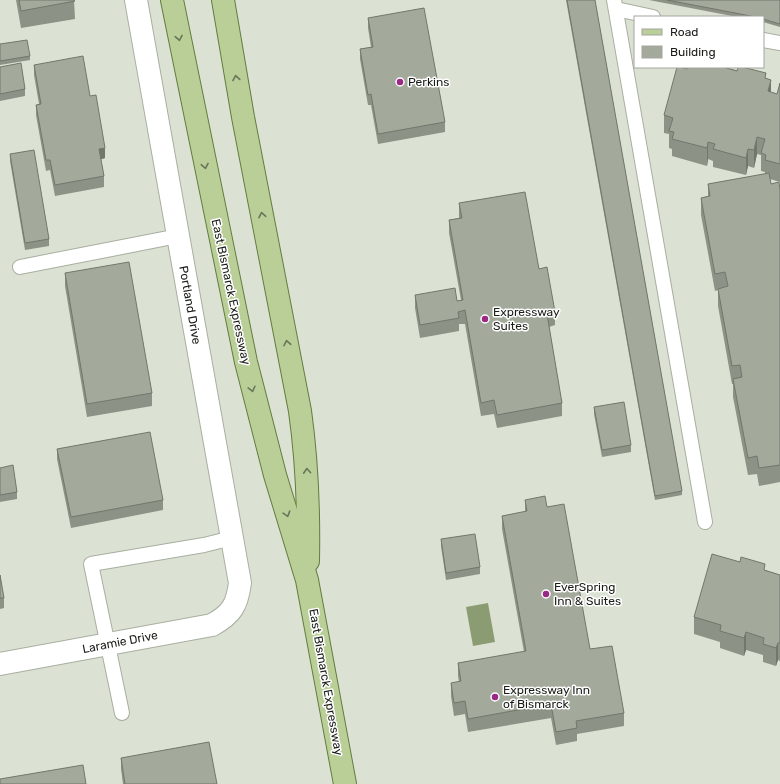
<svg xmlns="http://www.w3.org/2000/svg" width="780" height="784" font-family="Rubik,sans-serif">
  <rect width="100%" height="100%" fill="#dbe2d3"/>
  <!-- water -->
  <polygon fill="#8b9c73" points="488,603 495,642 473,646 466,607"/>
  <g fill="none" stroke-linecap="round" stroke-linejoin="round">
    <!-- service casing -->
    <g stroke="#a8afa0" stroke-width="16">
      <g id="service">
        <polyline points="614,0 705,522"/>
        <polyline points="616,9 653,17"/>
        <polyline points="763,40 780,43"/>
        <polyline points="20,267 178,236"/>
        <polyline points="122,713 91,564 204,545 232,538"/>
      </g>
    </g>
    <!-- minor casing -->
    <g stroke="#a8afa0" stroke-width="24">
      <path id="minor" d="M0 664 212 625C232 614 237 605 240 583L136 0"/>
    </g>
    <!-- primary casing -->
    <g stroke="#647c3f" stroke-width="24">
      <g id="primary">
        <polyline points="172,0 246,362 275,475 307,580 345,784"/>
        <path d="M223 0 243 117 300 411C307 461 309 510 308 561"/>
      </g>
    </g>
    <!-- service -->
    <use href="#service" stroke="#fff" stroke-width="14"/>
    <!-- minor -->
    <use href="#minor" stroke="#fff" stroke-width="22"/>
    <!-- primary -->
    <use href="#primary" stroke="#bacf98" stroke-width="22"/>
  </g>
  <!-- wall -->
  <g fill="#8c9285">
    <polygon points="16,0 74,0 75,19 21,28"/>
    <polygon points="566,0 595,0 682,491 682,495 655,500"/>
    <polygon points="649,0 780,0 780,27 763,22 763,17 737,17"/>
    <polygon points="368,18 445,122 445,132 378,144 371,105 368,105 360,59 360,49 371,47 368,28"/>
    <polygon points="0,44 30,56 30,60 0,65"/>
    <polygon points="34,65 90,96 105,158 101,159 104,176 104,187 55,196 50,170 46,171 36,115 36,105 39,104 34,75"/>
    <polygon points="0,67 25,89 25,96 0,101"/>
    <polygon points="728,67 728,68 766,78 771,92 777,94 780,83 780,182 770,179 771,184 780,190 780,482 759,486 757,474 748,475 733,397 733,384 732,384 718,306 718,290 715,291 701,215 701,198 708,196 708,184 765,174 765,172 761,171 761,155 757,154 754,168 748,166 746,175 713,167 713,161 708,159 707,166 672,156 672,149 669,148 669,134 664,133 664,115 687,69"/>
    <polygon points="10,154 49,239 49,246 25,250 10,161"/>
    <polygon points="459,203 539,269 555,312 555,325 549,327 562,403 562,416 497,428 494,414 481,416 465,324 459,324 459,331 420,338 415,308 415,295 457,301 461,300 449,233 449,220 459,218"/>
    <polygon points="65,273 152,393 152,406 87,417 65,286"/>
    <polygon points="594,407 631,445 631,452 602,457 594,414"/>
    <polygon points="57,449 163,500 163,510 71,528 57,459"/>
    <polygon points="0,468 17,492 17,499 0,502"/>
    <polygon points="525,500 547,507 590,649 624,713 624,726 577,734 577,741 556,745 551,718 468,732 465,714 454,716 451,696 451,683 459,682 458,676 458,663 524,652 502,529 502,516 525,512"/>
    <polygon points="441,539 480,567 480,574 446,580 441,546"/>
    <polygon points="765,570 780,575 780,661 778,660 776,666 763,662 763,655 746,650 744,656 720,648 720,642 694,634 694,617"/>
    <polygon points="0,575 4,598 4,608 0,609"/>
    <polygon points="121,758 217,784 123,784 121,769"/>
  </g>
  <!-- shaded-wall -->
  <g fill="#72776c">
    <polygon points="771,80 771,97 768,91"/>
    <polygon points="757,137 757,154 754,168 754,150"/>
    <polygon points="708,142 708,159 707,166 707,148"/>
    <polygon points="105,148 105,158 99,160 99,149"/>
    <polygon points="748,149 748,166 746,175 746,158"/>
    <polygon points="746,632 746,650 744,656 744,638"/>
    <polygon points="778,643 778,660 776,666 776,648"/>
  </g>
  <!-- building -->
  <g fill="#a3aa9b" stroke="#72776c">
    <polygon points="19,0 74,0 75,1 21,11"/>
    <polygon points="567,0 595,0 682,491 655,496"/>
    <polygon points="667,0 780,0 780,24 763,19 763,17 756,17"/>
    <polygon points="424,8 445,122 378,134 371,94 368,95 360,49 373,47 368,18"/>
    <polygon points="27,40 30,56 0,61 0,44"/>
    <polygon points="83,56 90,96 96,95 105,148 99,149 104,176 55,185 50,160 46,160 36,105 41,104 34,65"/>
    <polygon points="21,63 25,89 0,94 0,67"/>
    <polygon points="677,67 680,67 687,69 688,67 726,67 726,68 737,71 738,67 742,67 766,73 765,78 771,80 768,91 777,94 780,83 780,164 765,160 766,155 761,153 765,139 757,137 754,150 748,149 746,158 713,149 715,144 708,142 707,148 672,139 674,132 669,131 673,118 664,115"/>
    <polygon points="34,150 49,239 25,243 10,154"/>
    <polygon points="769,173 771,184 779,182 780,190 780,465 759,468 757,456 748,458 733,379 742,377 740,365 732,366 718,289 728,286 725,272 715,274 701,198 710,196 708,184"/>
    <polygon points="525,192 539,269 547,267 555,312 547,314 562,403 497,415 494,400 481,403 465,310 458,312 459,318 420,325 415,295 455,288 457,301 463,300 449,220 462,218 459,203"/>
    <polygon points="129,262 152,393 87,404 65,273"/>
    <polygon points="624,402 631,445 602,450 594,407"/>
    <polygon points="150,432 163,500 71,517 57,449"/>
    <polygon points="13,465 17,492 0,495 0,468"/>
    <polygon points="545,496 547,507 564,504 590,649 612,646 624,713 576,721 577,728 556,732 551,704 468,719 465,701 454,703 451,683 461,681 458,663 526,651 502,516 527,511 525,500"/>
    <polygon points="475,534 480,567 446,573 441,539"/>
    <polygon points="712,554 740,562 741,557 765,564 764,570 780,575 780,643 778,643 776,648 763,644 764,638 746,632 744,638 720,631 721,625 694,617"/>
    <polygon points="0,575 4,598 0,598"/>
    <polygon points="209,742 217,784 125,784 121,758"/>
    <polygon points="83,765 86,784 0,784 0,779"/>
  </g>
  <!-- one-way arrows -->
  <defs><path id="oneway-chevron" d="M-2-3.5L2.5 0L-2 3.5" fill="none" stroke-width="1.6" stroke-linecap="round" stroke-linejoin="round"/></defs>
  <g stroke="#6a7658">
    <use href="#oneway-chevron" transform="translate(179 38) rotate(79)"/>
    <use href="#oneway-chevron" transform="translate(236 78) rotate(-100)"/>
    <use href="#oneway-chevron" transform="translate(205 166) rotate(79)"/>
    <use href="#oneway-chevron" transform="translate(262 215) rotate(-101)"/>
    <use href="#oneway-chevron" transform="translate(287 343) rotate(-101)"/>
    <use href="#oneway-chevron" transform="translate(252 389) rotate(76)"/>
    <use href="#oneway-chevron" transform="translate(307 471) rotate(-94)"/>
    <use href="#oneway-chevron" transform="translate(287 514) rotate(73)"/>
  </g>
  <!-- markers -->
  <g fill="#9a2885" stroke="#fff" stroke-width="1.5">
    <circle cx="400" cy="82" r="4"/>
    <circle cx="485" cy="319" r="4"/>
    <circle cx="546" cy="594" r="4"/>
    <circle cx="495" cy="697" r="4"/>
  </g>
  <g text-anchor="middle" stroke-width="3" stroke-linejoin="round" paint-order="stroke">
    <!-- poi labels -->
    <g font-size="12" fill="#1a1c17" stroke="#fff" text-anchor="start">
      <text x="408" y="86">Perkins</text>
      <text x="493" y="316">Expressway<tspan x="493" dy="14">Suites</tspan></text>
      <text x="554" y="591">EverSpring<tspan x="554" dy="14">Inn &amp; Suites</tspan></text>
      <text x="503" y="694">Expressway Inn<tspan x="503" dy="14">of Bismarck</tspan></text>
    </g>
    <!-- street labels -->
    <g font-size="12" fill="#1a1c17" stroke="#fff">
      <text transform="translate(231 292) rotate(78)" y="4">East Bismarck Expressway</text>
      <text transform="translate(190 305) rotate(80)" y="4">Portland Drive</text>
      <text transform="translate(120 642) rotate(-11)" y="4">Laramie Drive</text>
      <text transform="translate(326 682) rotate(80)" y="4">East Bismarck Expressway</text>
    </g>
  </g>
  <!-- legend -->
  <rect x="634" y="16" width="130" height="52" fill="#ffffff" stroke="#a3a4a2"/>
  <rect x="642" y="29" width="20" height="6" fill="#bacf98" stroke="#a3a4a2"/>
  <text x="670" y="36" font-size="12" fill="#1a1c17">Road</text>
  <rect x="642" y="46" width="20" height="12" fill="#a3aa9b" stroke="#a3a4a2"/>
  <text x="670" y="56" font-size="12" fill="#1a1c17">Building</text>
</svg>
